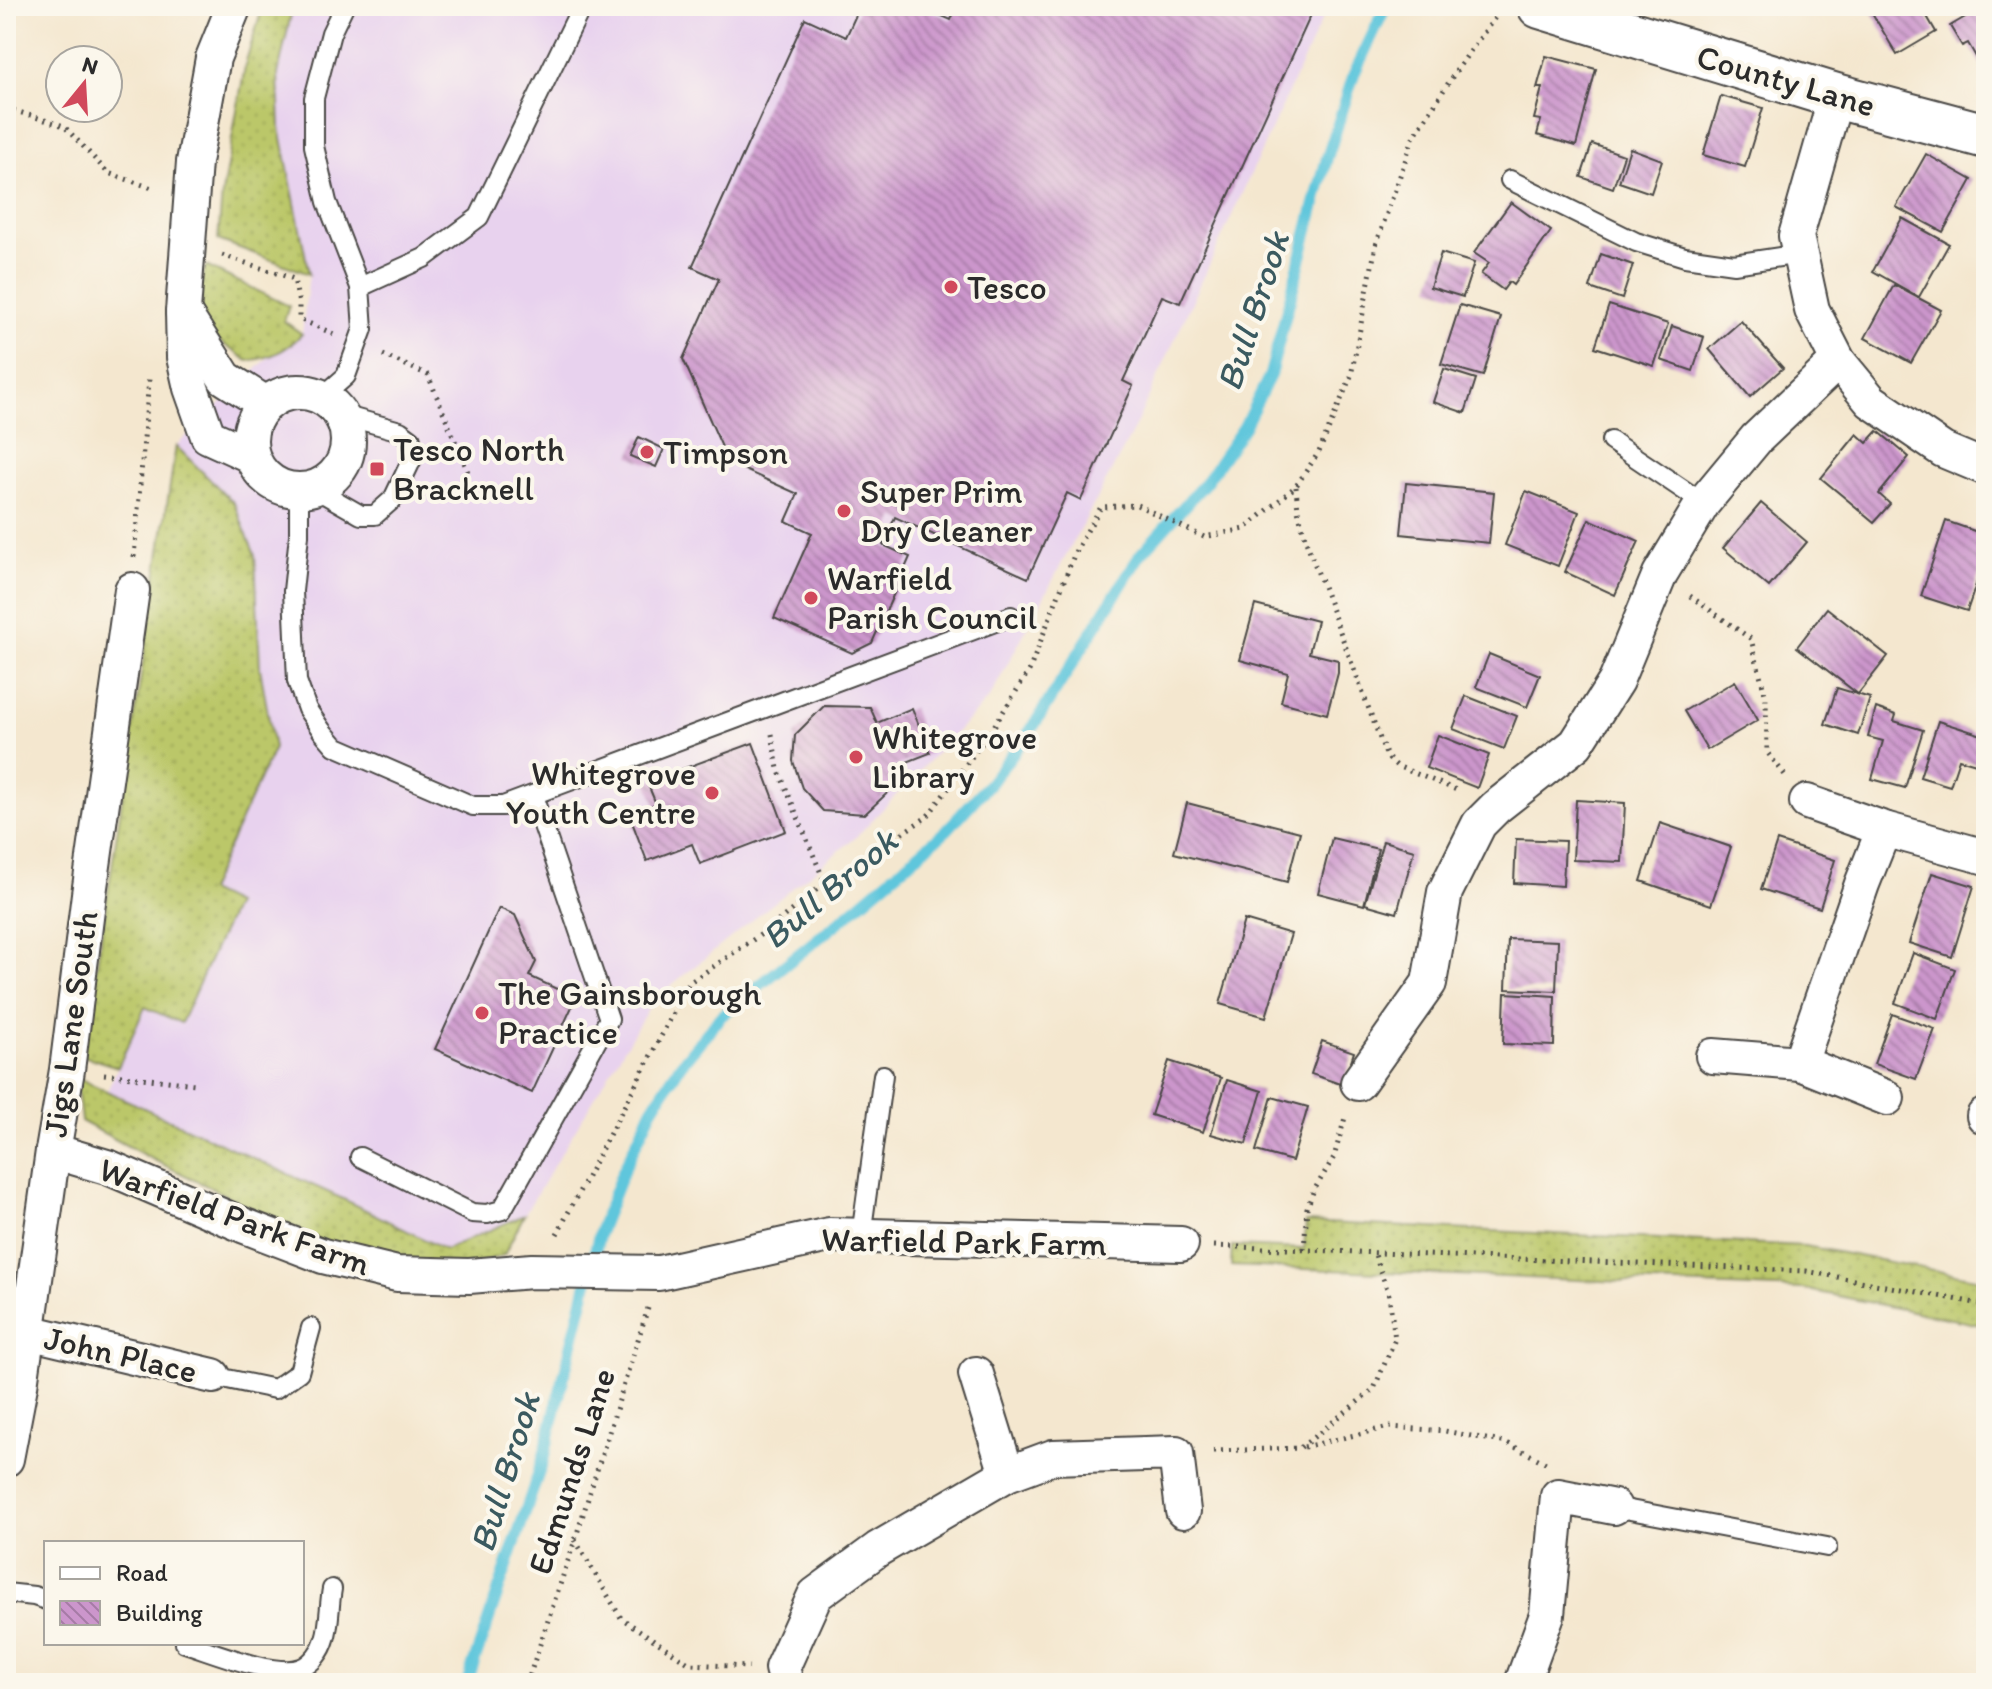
<svg xmlns="http://www.w3.org/2000/svg" width="1992" height="1689" font-family="Itim,sans-serif">
  <defs>
    <pattern id="grass-dots" width="8" height="8" patternUnits="userSpaceOnUse" patternTransform="scale(2)"><rect width="8" height="8" fill="#bbc769"/><path d="M2 2h.1M6 6h.1" fill="none" stroke="#a1ab5b" stroke-width="1.8" stroke-linecap="round"/></pattern>
    <pattern id="building-back-hatch" width="6" height="6" patternUnits="userSpaceOnUse" patternTransform="scale(2)"><rect width="6" height="6" fill="#cc96cc"/><path d="M-1 5l2 2M0 0l6 6M5-1l2 2" fill="none" stroke="#a67ba6"/></pattern>
  </defs>
  <rect width="100%" height="100%" fill="#fbf7ec"/>
  <filter id="ink" filterUnits="userSpaceOnUse"><feTurbulence type="fractalNoise" baseFrequency=".0125" numOctaves="2"/><feDisplacementMap in="SourceGraphic" scale="16" xChannelSelector="R" yChannelSelector="G"/><feConvolveMatrix kernelMatrix="1 2 1 2 8 2 1 2 1" color-interpolation-filters="sRGB"/></filter>
  <filter id="wash" filterUnits="userSpaceOnUse"><feTurbulence type="fractalNoise" baseFrequency=".006" numOctaves="4" result="noise"/><feDisplacementMap in="SourceGraphic" scale="32" xChannelSelector="R" yChannelSelector="G"/><feGaussianBlur stdDeviation="1.8" result="paint"/><feColorMatrix in="noise" values="0 0 0 0 0 0 0 0 0 0 0 0 0 0 0 0 0 1.4 0 .05"/><feComposite in="paint" operator="in"/></filter>
  <g filter="url(#wash)">
    <rect width="100%" height="100%" fill="#f4e7cf"/>
    <!-- built -->
    <polygon fill="#e8d2ee" points="294,6 1328,6 1132,433 990,697 855,838 654,999 524,1215 445,1250 356,1205 107,1091 145,1007 180,1023 235,904 208,892 274,748 234,503 176,446 269,357 290,346 302,334 309,274 280,128 278,74 291,14"/>
    <!-- grass -->
    <g fill="url(#grass-dots)" stroke="#73794a" stroke-width="2">
      <polygon points="263,6 294,6 291,14 278,74 280,128 309,274 218,240 222,194 246,61"/>
      <path d="M206 266 289 306 284 321 302 334C285 352 272 357 248 361L213 337 202 317 200 284Z"/>
      <polygon points="176,446 234,503 255,555 260,668 274,748 208,891 235,904 181,1023 145,1007 118,1067 83,1056"/>
      <polygon points="76,1077 356,1205 445,1250 524,1215 504,1255 465,1267 398,1268 324,1243 148,1157 81,1121"/>
      <polygon points="1306,1222 1805,1246 1986,1280 1986,1326 1803,1289 1231,1266 1232,1246 1304,1249"/>
    </g>
    <g fill="none" stroke-linecap="round" stroke-linejoin="round">
      <!-- stream -->
      <polyline stroke="#5fc6dc" stroke-width="12" points="467,1683 543,1460 601,1227 623,1171 652,1110 679,1067 721,1016 840,921 947,830 989,784 1031,730 1140,555 1205,483 1244,427 1270,375 1327,158 1354,74 1386,6"/>
    </g>
    <g id="blocks">
      <!-- building -->
      <g fill="url(#building-back-hatch)">
        <polygon points="860,6 919,6 951,20 957,6 1315,6 1180,303 1162,296 1123,381 1133,386 1081,500 1067,493 1028,578 895,517 883,545 910,557 872,643 852,653 774,618 812,533 786,521 798,494 729,463 683,359 719,279 692,267 805,18 846,37"/>
        <polygon points="1868,6 1921,6 1936,32 1897,55"/>
        <polygon points="1984,6 1986,6 1986,74 1968,43 1962,46 1950,26"/>
        <polygon points="1546,56 1596,69 1576,146 1537,135 1541,120 1534,119 1542,88 1537,88"/>
        <polygon points="1721,96 1763,108 1745,167 1703,155"/>
        <polygon points="1592,144 1624,155 1613,188 1581,177"/>
        <polygon points="1630,148 1662,160 1651,193 1619,182"/>
        <polygon points="1926,154 1972,180 1943,232 1896,207"/>
        <polygon points="1511,202 1551,231 1513,285 1509,282 1503,290 1481,274 1489,263 1474,253"/>
        <polygon points="1902,218 1949,244 1919,297 1873,271"/>
        <polygon points="1441,253 1474,263 1463,297 1430,287"/>
        <polygon points="1601,254 1633,265 1622,299 1590,288"/>
        <polygon points="1894,285 1941,310 1911,363 1865,338"/>
        <polygon points="1460,305 1501,317 1483,376 1441,364"/>
        <polygon points="1609,305 1668,324 1654,366 1595,347"/>
        <polygon points="1741,321 1783,368 1750,397 1709,349"/>
        <polygon points="1672,326 1704,337 1693,371 1661,360"/>
        <polygon points="1444,369 1476,379 1465,413 1433,402"/>
        <polygon points="1878,431 1909,457 1879,494 1890,504 1874,522 1821,478 1857,434 1867,443"/>
        <polygon points="639,437 664,449 656,467 630,456"/>
        <polygon points="1406,483 1494,492 1489,543 1401,534"/>
        <polygon points="1526,491 1579,512 1558,566 1505,545"/>
        <polygon points="1761,503 1807,542 1769,587 1723,548"/>
        <polygon points="1589,519 1639,541 1615,595 1565,572"/>
        <polygon points="1946,521 1986,535 1986,555 1967,611 1921,596"/>
        <polygon points="1255,605 1317,621 1309,653 1338,660 1338,673 1327,714 1281,702 1288,673 1240,660"/>
        <polygon points="1827,608 1888,656 1858,694 1797,647"/>
        <polygon points="1489,654 1540,675 1527,707 1476,687"/>
        <polygon points="1735,681 1758,720 1707,750 1684,711"/>
        <polygon points="1837,688 1870,698 1858,735 1825,724"/>
        <polygon points="1466,696 1517,716 1504,749 1453,729"/>
        <polygon points="824,706 870,707 877,723 912,708 930,753 894,767 899,782 865,814 823,811 802,788 793,761 795,735"/>
        <polygon points="1876,708 1896,715 1894,721 1923,730 1905,788 1872,779 1883,741 1868,737"/>
        <polygon points="1938,721 1985,736 1976,764 1959,759 1950,786 1920,777"/>
        <polygon points="1438,735 1489,755 1477,788 1426,768"/>
        <polygon points="753,743 786,831 700,864 692,844 647,861 629,814 656,804 647,782"/>
        <polygon points="1576,800 1625,803 1622,862 1573,860"/>
        <polygon points="1187,803 1300,832 1287,882 1174,853"/>
        <polygon points="1660,823 1731,847 1711,905 1641,881"/>
        <polygon points="1332,838 1378,849 1364,905 1318,893"/>
        <polygon points="1516,839 1565,841 1563,886 1514,883"/>
        <polygon points="1383,841 1414,850 1397,913 1365,904"/>
        <polygon points="1777,841 1835,860 1820,908 1761,889"/>
        <polygon points="1932,873 1974,886 1952,957 1909,943"/>
        <polygon points="499,908 515,915 536,962 529,976 576,998 532,1093 435,1049"/>
        <polygon points="1244,920 1291,934 1266,1017 1220,1004"/>
        <polygon points="1508,939 1558,941 1556,991 1506,989"/>
        <polygon points="1913,953 1955,969 1937,1019 1895,1003"/>
        <polygon points="1505,993 1555,996 1554,1046 1503,1044"/>
        <polygon points="1892,1014 1935,1029 1916,1079 1874,1064"/>
        <polygon points="1322,1041 1354,1052 1343,1085 1311,1074"/>
        <polygon points="1169,1061 1221,1078 1203,1132 1151,1115"/>
        <polygon points="1227,1080 1262,1091 1246,1144 1211,1134"/>
        <polygon points="1272,1097 1308,1107 1292,1161 1256,1151"/>
      </g>
    </g>
  </g>
  <g filter="url(#ink)">
    <use href="#blocks" fill-opacity="0" stroke="#494744" stroke-width="2"/>
    <g fill="none" stroke-linecap="round" stroke-linejoin="round">
      <!-- service casing -->
      <g stroke="#494744" stroke-width="22">
        <g id="service">
          <polyline points="1510,180 1636,242 1685,257 1734,264 1800,254"/>
          <polyline points="360,287 424,258 479,217 582,6"/>
          <polyline points="321,398 346,376 363,329 360,287 327,202 314,146 314,98 331,33 344,6"/>
          <polyline points="1611,441 1703,503"/>
          <polyline points="312,487 361,515 375,515 393,499 413,457 411,439 400,431 339,414"/>
          <polyline points="299,489 299,535 293,591 297,681 307,709 322,731 335,746 473,806 503,806 1011,616"/>
          <polyline points="360,1157 472,1213 487,1214 502,1210 609,1019 533,796"/>
          <polyline points="861,1236 883,1075"/>
          <polyline points="213,1376 275,1389 299,1372 311,1328"/>
          <polyline points="1614,1507 1827,1547"/>
          <polyline points="6,1593 34,1596 46,1600"/>
          <path d="M185 1643C211 1651 277 1678 301 1668 312 1664 322 1650 325 1639 330 1624 329 1605 332 1589"/>
        </g>
      </g>
      <!-- minor casing -->
      <g stroke="#494744" stroke-width="38">
        <g id="minor">
          <polyline points="234,6 213,58 194,162 183,312 184,357 191,388 208,436 252,456"/>
          <polyline points="1836,96 1796,236 1812,310 1838,361 1871,401 1943,450 1986,468"/>
          <polyline points="183,312 225,378 266,404"/>
          <circle cx="299" cy="441" r="49"/>
          <polyline points="1807,802 1884,829 1986,857"/>
          <polyline points="1713,1056 1800,1063 1862,884 1884,829"/>
          <polyline points="1800,1063 1887,1098"/>
          <polyline points="1358,1083 1429,983 1445,892 1479,824 1496,807 1576,744 1616,681 1660,574 1703,503 1756,439 1838,361"/>
          <polyline points="1984,1116 1986,1116"/>
          <polyline points="53,1151 110,1168 245,1226 323,1256 397,1274 469,1276 532,1271 659,1273 829,1235 1181,1244"/>
          <polyline points="28,1332 213,1376"/>
          <polyline points="976,1374 1007,1474"/>
          <polyline points="6,1459 20,1386 53,1151 67,1070 89,894 132,590"/>
          <polyline points="786,1683 782,1668 815,1595 878,1549 1007,1474 1053,1457 1176,1453 1183,1511"/>
          <polyline points="1522,1683 1547,1615 1558,1496 1614,1507"/>
        </g>
      </g>
      <!-- tertiary casing -->
      <g stroke="#494744" stroke-width="48">
        <polyline id="tertiary" points="1540,6 1836,96 1986,136"/>
      </g>
      <!-- path -->
      <g stroke="#494744" stroke-width="5" stroke-dasharray="2 6" stroke-linecap="butt">
        <polyline points="6,108 64,126 108,173 155,189"/>
        <polyline points="222,255 294,279 299,304 299,319 334,334"/>
        <polyline points="383,355 428,375 470,477"/>
        <polyline points="1296,487 1298,510 1306,541 1385,752 1389,759 1397,766 1459,791"/>
        <polyline points="134,557 149,379"/>
        <polyline points="1690,596 1751,639 1766,698 1767,752 1785,775"/>
        <polyline points="772,734 778,769 825,883"/>
        <polyline points="104,1074 195,1084"/>
        <polyline points="557,1234 689,983 766,931 825,883 927,817 991,731 1029,671 1076,550 1101,507 1137,505 1204,537 1245,529 1296,486 1319,452 1351,376 1376,245 1413,138 1458,68 1499,12"/>
        <polyline points="1214,1246 1806,1271 1986,1305"/>
        <polyline points="1304,1249 1307,1208 1313,1192 1334,1157 1346,1114"/>
        <polyline points="1304,1447 1389,1427 1445,1431 1507,1443 1546,1463"/>
        <polyline points="1213,1451 1300,1448 1374,1389 1395,1339 1389,1295 1374,1252"/>
        <polyline points="575,1540 621,1618 690,1664 749,1667"/>
        <polyline points="527,1683 575,1540 648,1308"/>
      </g>
      <!-- service -->
      <use href="#service" stroke="#fff" stroke-width="18"/>
      <!-- minor -->
      <use href="#minor" stroke="#fff" stroke-width="34"/>
      <!-- tertiary -->
      <use href="#tertiary" stroke="#fff" stroke-width="44"/>
    </g>
  </g>
  <!-- markers -->
  <g fill="#d1495b" stroke="#fbf7ec" stroke-width="3">
    <circle cx="951" cy="287" r="8"/>
    <circle cx="647" cy="452" r="8"/>
    <rect x="369" y="461" width="16" height="16" rx="4"/>
    <circle cx="844" cy="511" r="8"/>
    <circle cx="811" cy="598" r="8"/>
    <circle cx="856" cy="757" r="8"/>
    <circle cx="712" cy="793" r="8"/>
    <circle cx="482" cy="1013" r="8"/>
  </g>
  <g text-anchor="middle" stroke-width="8" stroke-linejoin="round" paint-order="stroke">
    <!-- street labels -->
    <g font-size="34" fill="#2b2b2b" stroke="#fbf7ec">
      <text transform="translate(1786 80) rotate(16)" y="12">County Lane</text>
      <text transform="translate(70 1024) rotate(-82)" y="12">Jigs Lane South</text>
      <text transform="translate(235 1216) rotate(20)" y="12">Warfield Park Farm</text>
      <text transform="translate(964 1241) rotate(1)" y="12">Warfield Park Farm</text>
      <text transform="translate(121 1354) rotate(13)" y="12">John Place</text>
      <text transform="translate(571 1471) rotate(-72)" y="12">Edmunds Lane</text>
    </g>
    <!-- poi labels -->
    <g font-size="34" fill="#2b2b2b" stroke="#fbf7ec" text-anchor="start">
      <text x="967" y="299">Tesco</text>
      <text x="393" y="461">Tesco North<tspan x="393" dy="39">Bracknell</tspan></text>
      <text x="663" y="464">Timpson</text>
      <text x="860" y="503">Super Prim<tspan x="860" dy="39">Dry Cleaner</tspan></text>
      <text x="827" y="590">Warfield<tspan x="827" dy="39">Parish Council</tspan></text>
      <text x="872" y="749">Whitegrove<tspan x="872" dy="39">Library</tspan></text>
      <text x="696" y="785" text-anchor="end">Whitegrove<tspan x="696" dy="39">Youth Centre</tspan></text>
      <text x="498" y="1005">The Gainsborough<tspan x="498" dy="39">Practice</tspan></text>
    </g>
    <!-- water labels -->
    <g font-size="36" font-style="italic" fill="#3b5a60" stroke="#fbf7ec">
      <text transform="translate(1252 311) rotate(-72)" y="13">Bull Brook</text>
      <text transform="translate(829 888) rotate(-40)" y="13">Bull Brook</text>
      <text transform="translate(504 1472) rotate(-73)" y="13">Bull Brook</text>
    </g>
  </g>
  <!-- margin -->
  <rect width="1992" height="1689" fill="none" stroke="#fbf7ec" stroke-width="32"/>
  <!-- legend -->
  <rect x="44" y="1541" width="260" height="104" fill="#fbf7ec" stroke="#a8a59f" stroke-width="2"/>
  <rect x="60" y="1567" width="40" height="12" fill="#ffffff" stroke="#a8a59f" stroke-width="2"/>
  <text x="116" y="1581" font-size="24" fill="#2b2b2b">Road</text>
  <rect x="60" y="1601" width="40" height="24" fill="url(#building-back-hatch)" stroke="#a8a59f" stroke-width="2"/>
  <text x="116" y="1621" font-size="24" fill="#2b2b2b">Building</text>
  <!-- north arrow -->
  <g transform="translate(84 84) rotate(18)"><circle r="38" fill="#fbf7ec" stroke="#a8a59f" stroke-width="2"/>
  <path d="M0-6L14 30L0 20L-14 30Z" fill="#d1495b"/>
  <text y="-12" font-size="22" font-weight="bold" text-anchor="middle" fill="#2b2b2b">N</text>
  </g>
</svg>
